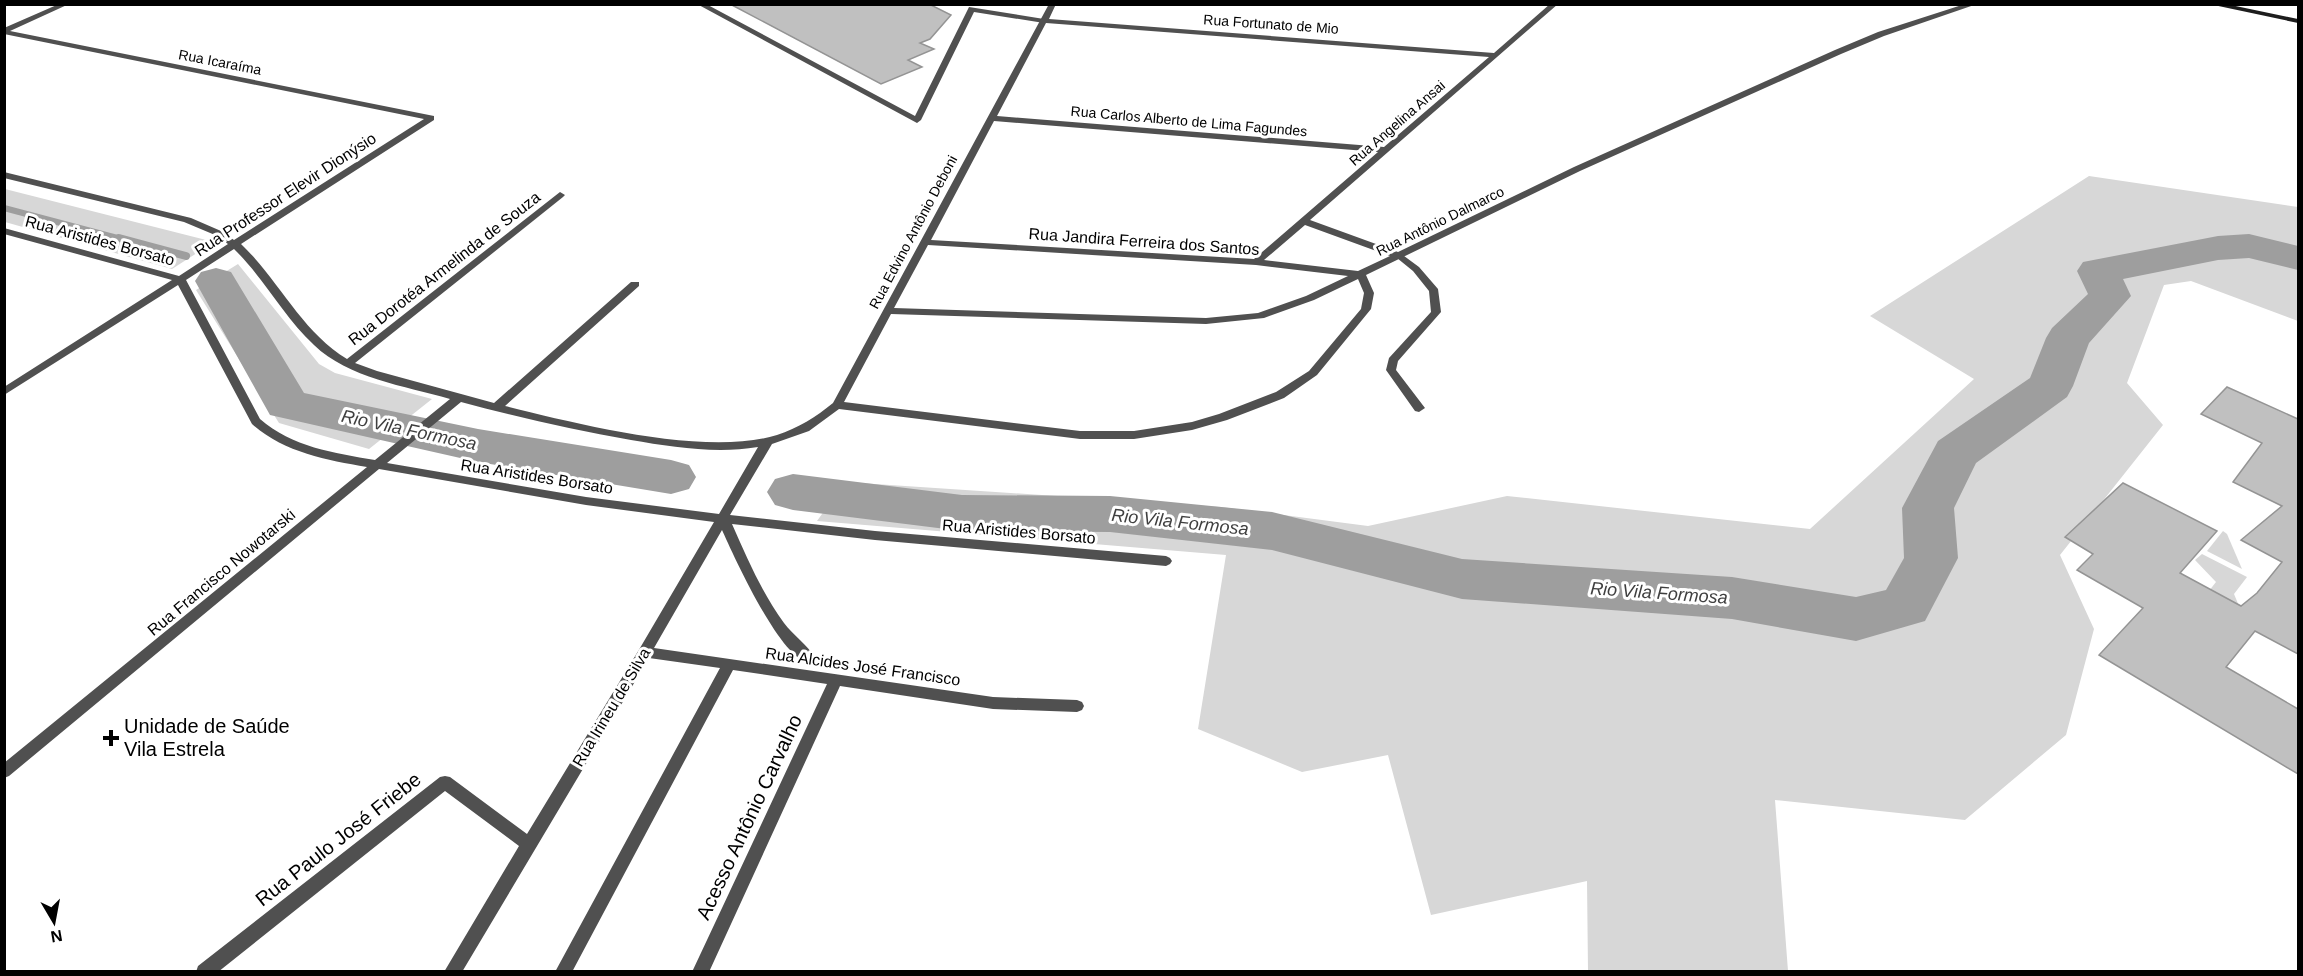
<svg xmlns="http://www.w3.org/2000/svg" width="2303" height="976" font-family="Arial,sans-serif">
  <rect width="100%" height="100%" fill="#fff"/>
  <!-- green -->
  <g fill="#d7d7d7">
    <polygon points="2089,176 2298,207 2298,321 2191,281 2164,285 2127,383 2163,425 2060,555 2094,629 2066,735 1965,820 1775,800 1788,971 1588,971 1587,881 1431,915 1388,755 1302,772 1198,729 1226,555 817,521 845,482 1221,507 1368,526 1507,496 1810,529 1974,379 1870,316"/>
    <polygon points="4,189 5,189 214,242 172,269 5,222"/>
    <polygon points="238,264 319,364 335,373 432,399 369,449 279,423 196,290"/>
    <polygon points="2223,531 2227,534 2242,569 2207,551"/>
    <polygon points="2202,554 2247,577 2234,594 2239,606 2198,605 2216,582 2195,560"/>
  </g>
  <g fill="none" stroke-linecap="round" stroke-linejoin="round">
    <!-- stream-far1 -->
    <polyline stroke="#9e9e9e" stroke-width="6" points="4,208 125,240"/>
    <!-- stream -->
    <polyline stroke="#9e9e9e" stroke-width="8" points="119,238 186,256"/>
    <!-- river -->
    <g fill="#9e9e9e" fill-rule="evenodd">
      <polygon points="2249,234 2298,246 2298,270 2249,258 2218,260 2123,279 2131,296 2089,343 2073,386 2067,397 1976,463 1954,508 1958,558 1925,621 1856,641 1732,619 1462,599 1272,550 1110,532 962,531 793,510 775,505 767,492 775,479 793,474 962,495 1110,496 1272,512 1462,559 1732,577 1856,597 1886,590 1904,558 1902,508 1938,441 2030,378 2046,338 2052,328 2088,294 2077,271 2083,262 2218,236"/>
      <polygon points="216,268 231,272 304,393 478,429 671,460 689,465 696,477 689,489 671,494 478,462 270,415 195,281 201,272"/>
    </g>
  </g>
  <!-- building -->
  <g fill="#c0c0c0" stroke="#949494" stroke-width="1.5">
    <polygon points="730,4 929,4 951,15 930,39 920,43 934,49 908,60 922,67 881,84"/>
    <polygon points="2227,387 2298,419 2298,654 2255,631 2226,667 2298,709 2298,774 2099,655 2143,608 2077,570 2093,554 2065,537 2123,483 2217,531 2180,573 2241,606 2257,593 2282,562 2241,540 2282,506 2233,482 2262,443 2201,414"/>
  </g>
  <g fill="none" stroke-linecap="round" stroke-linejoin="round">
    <!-- service -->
    <g fill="#505050" fill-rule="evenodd">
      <polygon points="697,4 706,4 915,116 969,7 1044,19 1048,21 1044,23 974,12 921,120 917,123"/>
      <polygon points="1400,253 1419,267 1438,289 1441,312 1398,361 1396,370 1425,408 1419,412 1415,411 1386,370 1389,358 1431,312 1429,291 1413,271 1397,258 1395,256"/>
    </g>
    <!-- minor -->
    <path fill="#505050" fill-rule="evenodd" d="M59 4H69L10 31 434 116V120L241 244C279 280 301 331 347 359L560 192 565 195 563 197 355 363 377 371 494 403 631 282H639V286L505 406C578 424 706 457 777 435 798 428 816 417 833 403L1049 4H1056L1049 19 1494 53 1550 4H1558L1310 220 1398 252 1574 167 1835 50 1878 32 1965 4H1977L1884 36 1841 54 1580 171 1366 275 1374 293 1371 309 1317 375 1284 398 1227 420 1192 430 1134 439H1080L839 409 809 431 772 444 730 515 875 531 1166 556 1170 558 1172 561 1170 564 1166 566 875 540 732 524C747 558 762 593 784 623 793 635 808 645 815 658L813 662C785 671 732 552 722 530L654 648 993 697 1077 700 1082 702 1084 706 1082 710 1077 712 993 709 840 686 709 972H692L827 684 733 670 572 972H555L720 668 649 658 462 972H444L519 846 445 791 218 972H196L198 966 440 777 445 776 450 777 527 834 640 648 714 522 586 505 379 469 9 776 4 778V763L367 467C326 460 283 452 252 424L178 285 4 395V387L172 280 4 234V228L179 276 228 244 215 235 184 222 4 178V172L191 218 221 231 234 240 424 119 4 34V28ZM1046 23 1489 57 1384 147 997 116ZM994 121 1378 152 1254 259 931 240ZM1305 225 1390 256 1358 271 1264 260ZM928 245 1256 265 1348 276 1306 296 1258 313 1206 318 894 308ZM234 249C264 278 283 316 314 345 348 378 405 386 450 399L375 460C334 453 292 447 260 419L186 280ZM1358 279 1364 293 1361 309 1309 371 1276 392 1219 414 1192 422 1134 431H1080L844 402 891 314 1206 324 1264 318 1314 300ZM461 402C517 417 573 430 631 440 672 447 716 454 758 447L719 514 586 497 387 463Z"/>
    <!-- secondary -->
    <polygon fill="#1d1d1d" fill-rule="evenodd" points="2209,4 2226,4 2298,19 2298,23"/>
  </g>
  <!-- markers -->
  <path fill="#000" stroke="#fff" stroke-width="2" d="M108 729h6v6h6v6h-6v6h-6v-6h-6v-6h6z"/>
  <g text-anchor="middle" stroke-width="6" stroke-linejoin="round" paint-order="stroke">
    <!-- far-street labels -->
    <g font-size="14" fill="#000" stroke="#fff">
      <text transform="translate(1271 24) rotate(4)" y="5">Rua Fortunato de Mio</text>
      <text transform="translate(220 62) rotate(11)" y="5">Rua Icaraíma</text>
      <text transform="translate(1189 121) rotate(5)" y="5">Rua Carlos Alberto de Lima Fagundes</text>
      <text transform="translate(1397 123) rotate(-41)" y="5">Rua Angelina Ansai</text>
      <text transform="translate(1440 221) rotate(-26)" y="5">Rua Antônio Dalmarco</text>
      <text transform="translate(913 232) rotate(-62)" y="5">Rua Edvino Antônio Deboni</text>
    </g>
    <!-- street labels -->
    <g font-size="16" fill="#000" stroke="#fff">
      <text transform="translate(285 194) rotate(-33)" y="6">Rua Professor Elevir Dionýsio</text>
      <text transform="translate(100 240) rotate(15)" y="6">Rua Aristides Borsato</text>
      <text transform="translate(1144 241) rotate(4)" y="6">Rua Jandira Ferreira dos Santos</text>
      <text transform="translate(444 268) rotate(-38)" y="6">Rua Dorotéa Armelinda de Souza</text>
      <text transform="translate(537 476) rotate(9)" y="6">Rua Aristides Borsato</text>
      <text transform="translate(1019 531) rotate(5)" y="6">Rua Aristides Borsato</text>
      <text transform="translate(221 572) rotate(-40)" y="6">Rua Francisco Nowotarski</text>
      <text transform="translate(863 666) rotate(8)" y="6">Rua Alcides José Francisco</text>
      <text transform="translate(611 707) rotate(-59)" y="6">Rua Irineu de Silva</text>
    </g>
    <!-- water labels -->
    <g font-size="18" font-style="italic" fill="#3f3f3f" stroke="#fff">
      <text transform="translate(409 430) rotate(12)" y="6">Rio Vila Formosa</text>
      <text transform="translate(1180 522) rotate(6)" y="6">Rio Vila Formosa</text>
      <text transform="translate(1659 593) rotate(4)" y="6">Rio Vila Formosa</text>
    </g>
    <!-- near-poi labels -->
    <g font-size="20" fill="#000" stroke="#fff" text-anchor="start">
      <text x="124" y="733">Unidade de Saúde<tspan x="124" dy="23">Vila Estrela</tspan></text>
    </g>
    <!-- near-street labels -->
    <g font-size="20" fill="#000" stroke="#fff">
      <text transform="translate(749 817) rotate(-65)" y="7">Acesso Antônio Carvalho</text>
      <text transform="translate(338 839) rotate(-38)" y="7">Rua Paulo José Friebe</text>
    </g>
  </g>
  <!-- border -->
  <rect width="2303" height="976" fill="none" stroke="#000000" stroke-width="12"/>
  <!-- north arrow -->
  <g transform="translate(54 922) rotate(170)" stroke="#ffffff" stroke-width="4.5" paint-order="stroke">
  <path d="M0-4.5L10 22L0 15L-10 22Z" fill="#000000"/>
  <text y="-9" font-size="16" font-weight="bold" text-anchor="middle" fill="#000000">N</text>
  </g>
</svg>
